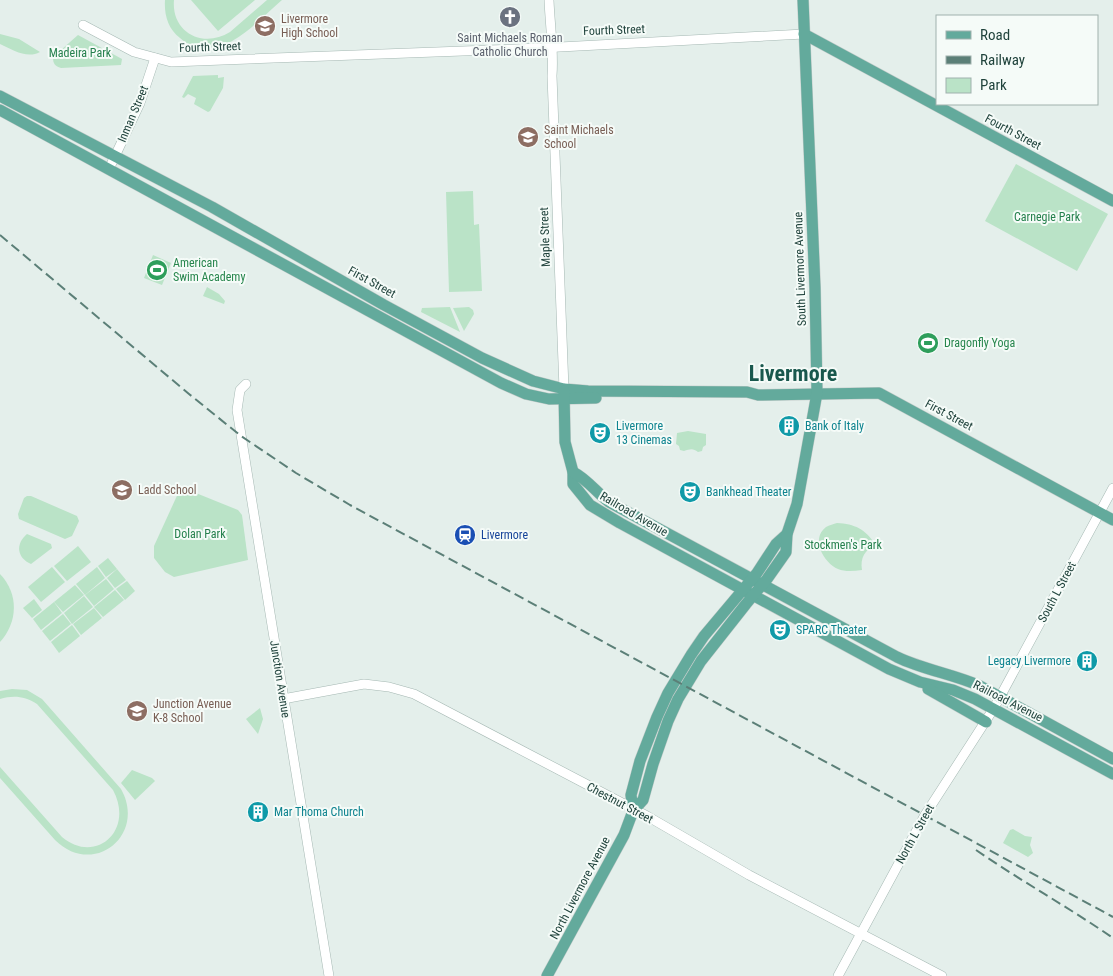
<svg xmlns="http://www.w3.org/2000/svg" width="1113" height="976" font-family="'Roboto Condensed',sans-serif">
  <rect width="100%" height="100%" fill="#e4efeb"/>
  <!-- green -->
  <g fill="#bae3c7">
    <path d="M165 0H174C171 32 203 49 230 32L267 0H282C255 23 217 70 180 38 168 29 164 15 165 0Z"/>
    <polygon points="191,0 255,0 218,31"/>
    <path d="M0 34 19 39 40 52C27 59 13 50 0 44Z"/>
    <path d="M78 35 122 59 121 65 61 68C55 66 53 64 53 57Z"/>
    <polygon points="218,75 218,78 224,77 223,88 210,111 208,112 194,104 196,98 188,94 184,98 182,97 193,76"/>
    <polygon points="1016,164 1108,214 1077,271 985,221"/>
    <polygon points="473,191 474,225 479,224 482,291 449,292 446,192"/>
    <polygon points="153,255 171,263 162,285 144,278"/>
    <polygon points="207,287 219,294 225,301 224,304 203,296"/>
    <polygon points="450,307 460,332 421,312 422,308"/>
    <polygon points="469,307 473,310 474,314 464,331 453,308"/>
    <path d="M688 431 706 434V445L703 447 702 451 698 452C693 448 690 449 684 451L680 450 679 446 676 444 677 433Z"/>
    <polygon points="181,487 238,510 242,515 248,560 174,577 165,572 154,558 154,546"/>
    <polygon points="27,496 31,496 77,516 79,521 72,536 65,539 19,519 18,514 24,498"/>
    <path d="M837 523C855 524 865 529 875 544 865 551 860 557 862 570 854 571 845 572 838 569 824 563 810 539 826 527 829 525 834 524 837 523Z"/>
    <path d="M27 534 51 544 52 548 31 564C17 558 15 544 27 534Z"/>
    <polygon points="78,546 91,562 67,581 54,566"/>
    <polygon points="108,558 117,569 106,577 98,566"/>
    <polygon points="52,567 65,582 41,602 28,587"/>
    <polygon points="97,567 105,578 85,595 76,584"/>
    <polygon points="117,569 126,580 115,588 107,578"/>
    <path d="M0 574C19 594 18 622 0 642Z"/>
    <polygon points="106,579 114,589 94,606 85,595"/>
    <polygon points="127,581 135,591 125,600 116,589"/>
    <polygon points="75,585 84,595 63,612 54,602"/>
    <polygon points="115,590 124,600 103,617 94,607"/>
    <polygon points="84,596 93,607 72,624 64,613"/>
    <polygon points="34,599 42,610 32,618 23,608"/>
    <polygon points="54,602 62,613 41,630 33,619"/>
    <polygon points="94,608 102,618 81,635 73,624"/>
    <polygon points="63,614 71,624 50,641 42,631"/>
    <polygon points="72,625 80,636 59,653 51,642"/>
    <path d="M12 689 27 690 42 699 121 789C147 835 93 878 55 840L0 778V767L62 837C95 865 135 831 113 790L37 704C25 696 13 695 0 699V691Z"/>
    <polygon points="260,708 263,719 258,734 246,719"/>
    <polygon points="132,770 152,778 155,781 135,800 121,783"/>
    <polygon points="1013,829 1025,836 1032,837 1030,845 1033,853 1028,857 1003,843 1010,830"/>
  </g>
  <g fill="none" stroke-linecap="round" stroke-linejoin="round">
    <!-- minor casing -->
    <g stroke="#a5b8b3" stroke-width="10">
      <g id="minor">
        <path d="M549 0C550 25 554 51 552 76L564 389"/>
        <polyline points="83,25 134,52 171,62 541,48 804,34"/>
        <polyline points="109,169 140,103 155,58"/>
        <polyline points="246,384 240,390 237,410 329,976"/>
        <polyline points="283,699 364,684 389,687 414,694 647,816 749,875 942,976"/>
        <polyline points="838,976 925,815 994,708 1113,488"/>
      </g>
    </g>
    <!-- major casing -->
    <g stroke="#c1cac8" stroke-width="12">
      <g id="major">
        <polyline points="804,34 1113,201"/>
        <polyline points="0,96 212,207 384,305 482,358 533,381 564,389 588,391 747,392 758,395 879,393 1113,520"/>
        <polyline points="0,110 501,383 526,394 549,399 596,398"/>
        <polyline points="564,391 565,442 573,472 573,484 590,505 620,523 889,669 920,682 953,690 975,699 1113,774"/>
        <path d="M573 472C587 479 596 492 609 502L897 657C924 670 953 674 980 686L1113 759"/>
        <polyline points="928,689 986,722"/>
        <polyline points="633,811 631,795 640,761 657,717 668,693 691,655 704,636 757,573 776,544 787,534"/>
        <polyline points="547,976 624,835 633,811 643,800 653,764 668,721 678,699 701,661 746,604 767,579 786,552 787,534 797,504 817,393 815,288 803,0"/>
      </g>
    </g>
    <!-- minor -->
    <use href="#minor" stroke="#fff" stroke-width="9"/>
    <!-- major -->
    <use href="#major" stroke="#63aa9c" stroke-width="11"/>
    <!-- rail -->
    <g stroke="#5b7f77" stroke-width="2" stroke-dasharray="10 5" stroke-linecap="butt">
      <polyline points="0,235 189,394 241,436 296,473 350,505 1113,917"/>
      <path d="M976 850C1021 881 1068 907 1113 938"/>
    </g>
  </g>
  <!-- icons -->
  <defs>
    <g id="church-disc" transform="scale(1.125)"><circle r="9.5" fill="#6b7280" stroke="#f5fbf8"/><path d="M-1.2-6h2.4v3.5h3.3v2.4h-3.3V6h-2.4V-.1h-3.3v-2.4h3.3Z" fill="#fff"/></g>
    <g id="school-disc" transform="scale(1.125)"><circle r="9.5" fill="#8d6e63" stroke="#f5fbf8"/><path d="M0-5L7-2L0 1L-7-2ZM-4 1L0 2.5L4 1V4Q0 6-4 4Z" fill="#fff"/></g>
    <g id="stadium-disc" transform="scale(1.125)"><circle r="9.5" fill="#2e9e5b" stroke="#f5fbf8"/><path d="M0-5a6.5 5 0 1 0 0 10a6.5 5 0 1 0 0-10ZM-3.5-1.8h7v3.6h-7Z" fill="#fff"/></g>
    <g id="building-disc" transform="scale(1.125)"><circle r="9.5" fill="#0f9aa8" stroke="#f5fbf8"/><path d="M-4-6H4V6H1V3H-1V6H-4ZM-2.5-4.3h1.7v1.8h-1.7ZM.8-4.3h1.7v1.8H.8ZM-2.5-1h1.7V.8h-1.7ZM.8-1h1.7V.8H.8Z" fill="#fff"/></g>
    <g id="theatre-disc" transform="scale(1.125)"><circle r="9.5" fill="#0f9aa8" stroke="#f5fbf8"/><path d="M-5-5.5Q0-4 5-5.5V0Q5 5 0 6Q-5 5-5 0ZM-3.3-2.5H-1v1.5H-3.3ZM1-2.5H3.3v1.5H1ZM-2.8 1Q0 5.5 2.8 1Z" fill="#fff"/></g>
    <g id="station-disc" transform="scale(1.125)"><circle r="9.5" fill="#1a4fb4" stroke="#f5fbf8"/><path d="M-3-6H3Q5-6 5-4V2Q5 4 3 4L4.5 6H3L1.5 4h-3L-3 6H-4.5L-3 4Q-5 4-5 2V-4Q-5-6-3-6ZM-3.5-4v3h7v-3ZM-3.5 1v1.5H-2V1ZM2 1v1.5H3.5V1Z" fill="#fff"/></g>
  </defs>
  <g fill-rule="evenodd">
    <use href="#church-disc" x="510" y="17"/>
    <use href="#school-disc" x="265" y="26"/>
    <use href="#school-disc" x="528" y="137"/>
    <use href="#stadium-disc" x="157" y="270"/>
    <use href="#stadium-disc" x="928" y="343"/>
    <use href="#building-disc" x="789" y="426"/>
    <use href="#theatre-disc" x="600" y="433"/>
    <use href="#school-disc" x="122" y="490"/>
    <use href="#theatre-disc" x="690" y="492"/>
    <use href="#station-disc" x="465" y="535"/>
    <use href="#theatre-disc" x="780" y="630"/>
    <use href="#building-disc" x="1087" y="661"/>
    <use href="#school-disc" x="137" y="711"/>
    <use href="#building-disc" x="258" y="812"/>
  </g>
  <g text-anchor="middle" stroke-width="4" stroke-linejoin="round" paint-order="stroke">
    <!-- education labels -->
    <g font-size="12" fill="#785e54" stroke="#f5fbf8" text-anchor="start">
      <text x="281" y="23">Livermore<tspan x="281" dy="14">High School</tspan></text>
      <text x="544" y="134">Saint Michaels<tspan x="544" dy="14">School</tspan></text>
      <text x="138" y="494">Ladd School</text>
      <text x="153" y="708">Junction Avenue<tspan x="153" dy="14">K-8 School</tspan></text>
    </g>
    <!-- street labels -->
    <g font-size="12" fill="#20433c" stroke="#f5fbf8">
      <text transform="translate(614 30) rotate(-2)" y="4">Fourth Street</text>
      <text transform="translate(210 47) rotate(-2)" y="4">Fourth Street</text>
      <text transform="translate(133 114) rotate(-67)" y="4">Inman Street</text>
      <text transform="translate(1013 132) rotate(28)" y="4">Fourth Street</text>
      <text transform="translate(545 237) rotate(-92)" y="4">Maple Street</text>
      <text transform="translate(800 269) rotate(-92)" y="4">South Livermore Avenue</text>
      <text transform="translate(372 282) rotate(29)" y="4">First Street</text>
      <text transform="translate(949 415) rotate(28)" y="4">First Street</text>
      <text transform="translate(634 514) rotate(30)" y="4">Railroad Avenue</text>
      <text transform="translate(1057 592) rotate(-62)" y="4">South L Street</text>
      <text transform="translate(280 679) rotate(81)" y="4">Junction Avenue</text>
      <text transform="translate(1008 701) rotate(27)" y="4">Railroad Avenue</text>
      <text transform="translate(620 803) rotate(28)" y="4">Chestnut Street</text>
      <text transform="translate(915 834) rotate(-61)" y="4">North L Street</text>
      <text transform="translate(580 888) rotate(-62)" y="4">North Livermore Avenue</text>
    </g>
    <!-- worship labels -->
    <g font-size="12" fill="#5b616d" stroke="#f5fbf8">
      <text x="510" y="42">Saint Michaels Roman<tspan x="510" dy="14">Catholic Church</tspan></text>
    </g>
    <!-- park labels -->
    <g font-size="12" fill="#25804d" stroke="#f5fbf8">
      <text x="80" y="57">Madeira Park</text>
      <text x="1047" y="221">Carnegie Park</text>
      <text x="200" y="538">Dolan Park</text>
      <text x="843" y="549">Stockmen's Park</text>
    </g>
    <!-- leisure labels -->
    <g font-size="12" fill="#27864d" stroke="#f5fbf8" text-anchor="start">
      <text x="173" y="267">American<tspan x="173" dy="14">Swim Academy</tspan></text>
      <text x="944" y="347">Dragonfly Yoga</text>
    </g>
    <!-- culture labels -->
    <g font-size="12" fill="#0d838f" stroke="#f5fbf8" text-anchor="start">
      <text x="616" y="430">Livermore<tspan x="616" dy="14">13 Cinemas</tspan></text>
      <text x="805" y="430">Bank of Italy</text>
      <text x="706" y="496">Bankhead Theater</text>
      <text x="796" y="634">SPARC Theater</text>
      <text x="1071" y="665" text-anchor="end">Legacy Livermore</text>
      <text x="274" y="816">Mar Thoma Church</text>
    </g>
    <!-- transit labels -->
    <g font-size="12" fill="#164399" stroke="#f5fbf8" text-anchor="start">
      <text x="481" y="539">Livermore</text>
    </g>
    <!-- town labels -->
    <g font-size="22" font-weight="bold" fill="#19584d" stroke="#f5fbf8">
      <text x="793" y="381">Livermore</text>
    </g>
  </g>
  <!-- legend -->
  <rect x="936" y="15" width="162" height="90" fill="#f5fbf8" stroke="#a0b1ad"/>
  <rect x="946" y="31" width="25" height="8" fill="#63aa9c" stroke="#a0b1ad"/>
  <text x="980" y="40" font-size="15" fill="#20433c">Road</text>
  <rect x="946" y="56" width="25" height="8" fill="#5b7f77" stroke="#a0b1ad"/>
  <text x="980" y="65" font-size="15" fill="#20433c">Railway</text>
  <rect x="946" y="78" width="25" height="15" fill="#bae3c7" stroke="#a0b1ad"/>
  <text x="980" y="90" font-size="15" fill="#20433c">Park</text>
</svg>
